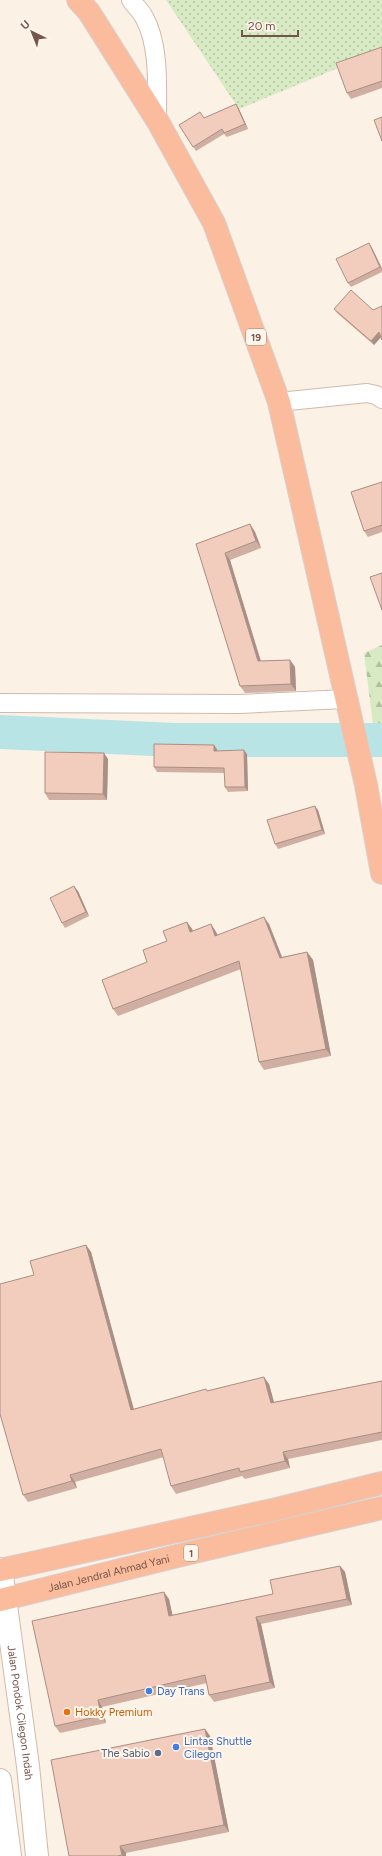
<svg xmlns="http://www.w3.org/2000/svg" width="382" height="1856" font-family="Figtree,sans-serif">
  <defs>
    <pattern id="grass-dots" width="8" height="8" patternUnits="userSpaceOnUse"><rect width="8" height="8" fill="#d7eac3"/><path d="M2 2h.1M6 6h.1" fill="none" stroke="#b3c0a0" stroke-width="1.8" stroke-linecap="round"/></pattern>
    <pattern id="forest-firs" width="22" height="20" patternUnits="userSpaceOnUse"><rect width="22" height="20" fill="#d7eac3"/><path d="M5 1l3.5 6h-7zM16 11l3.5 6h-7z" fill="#b3c0a0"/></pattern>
  </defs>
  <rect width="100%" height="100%" fill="#fcf1e5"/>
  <!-- grass -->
  <polygon fill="url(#grass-dots)" points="166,0 382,0 382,50 239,109"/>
  <!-- forest -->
  <polygon fill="url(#forest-firs)" points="382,645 382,725 373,725 364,653"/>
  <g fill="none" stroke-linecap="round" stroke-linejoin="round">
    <!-- river -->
    <polyline stroke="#b9e4e6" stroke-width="34" points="0,732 175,740 382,740"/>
    <!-- minor casing -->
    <g stroke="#d0baae" stroke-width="20">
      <g id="minor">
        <path d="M131 0C135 6 141 11 144 17 160 45 157 89 157 120"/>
        <polyline points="279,402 367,393 376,395 382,399"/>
        <polyline points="0,703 240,704 346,699"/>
      </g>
    </g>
    <!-- tertiary casing -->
    <g stroke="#d0baae" stroke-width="24">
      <g id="tertiary">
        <path id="s1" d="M1 1569 28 1766 37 1856"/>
        <polyline points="0,1780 10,1856"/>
      </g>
    </g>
    <!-- trunk casing -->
    <g stroke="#d9cfcc" stroke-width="24">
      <g id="trunk">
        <polyline points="78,0 89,12 157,120 214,223 279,402 366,785 382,873"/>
        <polyline points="0,1570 277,1509 382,1483"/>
        <path id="s2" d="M0 1600 177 1556 382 1508"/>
      </g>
    </g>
    <!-- minor -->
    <use href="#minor" stroke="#fff" stroke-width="18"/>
    <!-- tertiary -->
    <use href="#tertiary" stroke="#fff" stroke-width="22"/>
    <!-- trunk -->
    <use href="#trunk" stroke="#fabc9c" stroke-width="22"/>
  </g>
  <!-- wall -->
  <g fill="#d0afa2">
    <polygon points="382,47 382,88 351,99 347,93"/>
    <polygon points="236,104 239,109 248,129 227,137 224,134 196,151 179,125 204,118"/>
    <polygon points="369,243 372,248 382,268 382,272 351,287 348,283"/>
    <polygon points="334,309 381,337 374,345 337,313"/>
    <polygon points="382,482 382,532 368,537 364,531"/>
    <polygon points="250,524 255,532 261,548 230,560 261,661 290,660 295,667 296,691 245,693 240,686 196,544"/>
    <polygon points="217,749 217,751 247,754 248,791 228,792 225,787 225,773 157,772 154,767"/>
    <polygon points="108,759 107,800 49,800 45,793"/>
    <polygon points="318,810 325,834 278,849 275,844"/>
    <polygon points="78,891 89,916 65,928 62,923"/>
    <polygon points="187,922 192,929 193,931 211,924 216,932 218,935 269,924 282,957 307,952 313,960 331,1056 264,1070 259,1062 241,969 118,1016 113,1009 147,962 167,941"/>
    <polygon points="86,1245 91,1252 133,1409 207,1391 269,1384 274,1402 382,1381 382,1440 288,1459 290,1468 245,1479 242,1476 176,1494 171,1486 164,1457 75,1482 77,1488 28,1502 23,1495 34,1275"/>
    <polygon points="340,1566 345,1572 352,1605 261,1624 275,1688 214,1702 209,1695 207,1683 102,1707 106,1723 60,1733 55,1726 169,1599 172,1615 273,1594"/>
    <polygon points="205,1729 210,1736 229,1832 126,1853 126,1856 69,1856"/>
  </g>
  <!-- shaded-wall -->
  <g fill="#a98f84">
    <polygon points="236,104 239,109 248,129 245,124"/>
    <polygon points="369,243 372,248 382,269 380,267"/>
    <polygon points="379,332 382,336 374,345 371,341"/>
    <polygon points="250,524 255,532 261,548 256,541"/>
    <polygon points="225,553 230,560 263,669 258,661"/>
    <polygon points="290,660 295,667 296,691 291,684"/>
    <polygon points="214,745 217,749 217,755 214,751"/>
    <polygon points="244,750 247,754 248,791 245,787"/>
    <polygon points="104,753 108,759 107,800 103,794"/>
    <polygon points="315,806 318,810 325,834 322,830"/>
    <polygon points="74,886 78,891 89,916 86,912"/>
    <polygon points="264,917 269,924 285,965 280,958"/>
    <polygon points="187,922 192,929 196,940 190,932"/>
    <polygon points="211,924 216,932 221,943 215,936"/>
    <polygon points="307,952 313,960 331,1056 326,1049"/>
    <polygon points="86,1245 91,1252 136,1417 131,1410"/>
    <polygon points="264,1377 269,1384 276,1410 271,1403"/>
    <polygon points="283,1452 288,1459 290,1468 285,1461"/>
    <polygon points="70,1475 75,1482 77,1488 72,1481"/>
    <polygon points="340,1566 345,1572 352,1605 347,1599"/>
    <polygon points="164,1592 169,1599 174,1622 169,1616"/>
    <polygon points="256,1617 261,1624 275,1688 270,1682"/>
    <polygon points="98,1700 102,1707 106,1723 101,1716"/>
    <polygon points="205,1729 210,1736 229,1832 224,1825"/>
    <polygon points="120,1846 126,1853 126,1856 123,1856 122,1855"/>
  </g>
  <!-- building -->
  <g fill="#f2ccbc" stroke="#a98f84">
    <polygon points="382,47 382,81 347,93 336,63"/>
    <polygon points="236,104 245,124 224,133 222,129 193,147 179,125 200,112 204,118"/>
    <polygon points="382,117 382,141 374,120"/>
    <polygon points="369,243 380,267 348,283 336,259"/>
    <polygon points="351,290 373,310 382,306 382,340 379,332 371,341 334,309"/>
    <polygon points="382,482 382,525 364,531 351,492"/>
    <polygon points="250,524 256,541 225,553 258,661 290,660 291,684 240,686 196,544"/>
    <polygon points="382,573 382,610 370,577"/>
    <polygon points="154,744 214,745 214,751 244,750 245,787 225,787 224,768 154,767"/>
    <polygon points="45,752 104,753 103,794 45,793"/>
    <polygon points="315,806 322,830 275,844 267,820"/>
    <polygon points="74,886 86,912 62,923 50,898"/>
    <polygon points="264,917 280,958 307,952 326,1049 259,1062 239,961 113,1009 102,980 147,962 143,950 167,941 163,931 187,922 190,932 211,924 215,936"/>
    <polygon points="86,1245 131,1410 206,1389 207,1391 264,1377 271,1403 382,1381 382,1432 283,1452 285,1461 240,1472 239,1468 171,1486 161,1449 70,1475 72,1481 23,1495 0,1414 0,1284 34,1275 30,1261"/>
    <polygon points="340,1566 347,1599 256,1617 270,1682 209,1695 205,1675 98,1700 101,1716 55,1726 32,1621 164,1592 169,1616 273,1594 270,1580"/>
    <polygon points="205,1729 224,1825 120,1846 122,1855 117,1856 69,1856 51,1760"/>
  </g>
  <!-- markers -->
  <g fill="#3f7fe0" stroke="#fff5eb" stroke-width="1.5">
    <circle cx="149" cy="1691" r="4"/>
    <circle cx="176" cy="1747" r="4"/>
  </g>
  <circle fill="#e8710a" stroke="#fff5eb" stroke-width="1.5" cx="67" cy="1712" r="4"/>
  <circle fill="#5c6f8a" stroke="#fff5eb" stroke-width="1.5" cx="158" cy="1753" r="4"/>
  <g text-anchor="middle" stroke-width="4" stroke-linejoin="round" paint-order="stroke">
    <!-- shield labels -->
    <g fill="#fff5eb" stroke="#9f857a" stroke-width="1">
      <rect x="246" y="329" width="20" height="16" rx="3"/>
      <rect x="184" y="1545" width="14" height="16" rx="3"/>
    </g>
    <g font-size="10" font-weight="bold" fill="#76554a">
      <text x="256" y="341">19</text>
      <text x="191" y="1557">1</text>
    </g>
    <!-- street labels -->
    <g font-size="11" fill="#76554a" stroke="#fff5eb">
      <text dy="4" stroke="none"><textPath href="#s2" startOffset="112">Jalan Jendral Ahmad Yani</textPath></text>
      <text dy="4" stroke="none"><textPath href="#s1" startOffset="145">Jalan Pondok Cilegon Indah</textPath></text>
    </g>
    <!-- shop labels -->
    <g font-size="11" fill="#366cbe" stroke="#fff5eb" text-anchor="start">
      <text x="157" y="1695">Day Trans</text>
      <text x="184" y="1745">Lintas Shuttle<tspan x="184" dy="13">Cilegon</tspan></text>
    </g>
    <!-- food labels -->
    <g font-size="11" fill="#c56008" stroke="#fff5eb" text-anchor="start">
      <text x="75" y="1716">Hokky Premium</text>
    </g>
    <!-- service labels -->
    <g font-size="11" fill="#4e5e75" stroke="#fff5eb" text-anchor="end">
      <text x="150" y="1757">The Sabio</text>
    </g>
  </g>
  <!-- north arrow -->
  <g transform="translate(32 32) rotate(317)" stroke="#fff5eb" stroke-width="3" paint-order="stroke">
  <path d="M0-3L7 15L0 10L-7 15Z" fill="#76554a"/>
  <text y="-6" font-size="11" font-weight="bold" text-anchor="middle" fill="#76554a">U</text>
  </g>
  <!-- scale -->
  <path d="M242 30v6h56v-6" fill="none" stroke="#76554a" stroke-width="2"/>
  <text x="248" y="30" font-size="12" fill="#76554a" stroke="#fff5eb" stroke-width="3" paint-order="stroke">20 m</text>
</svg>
